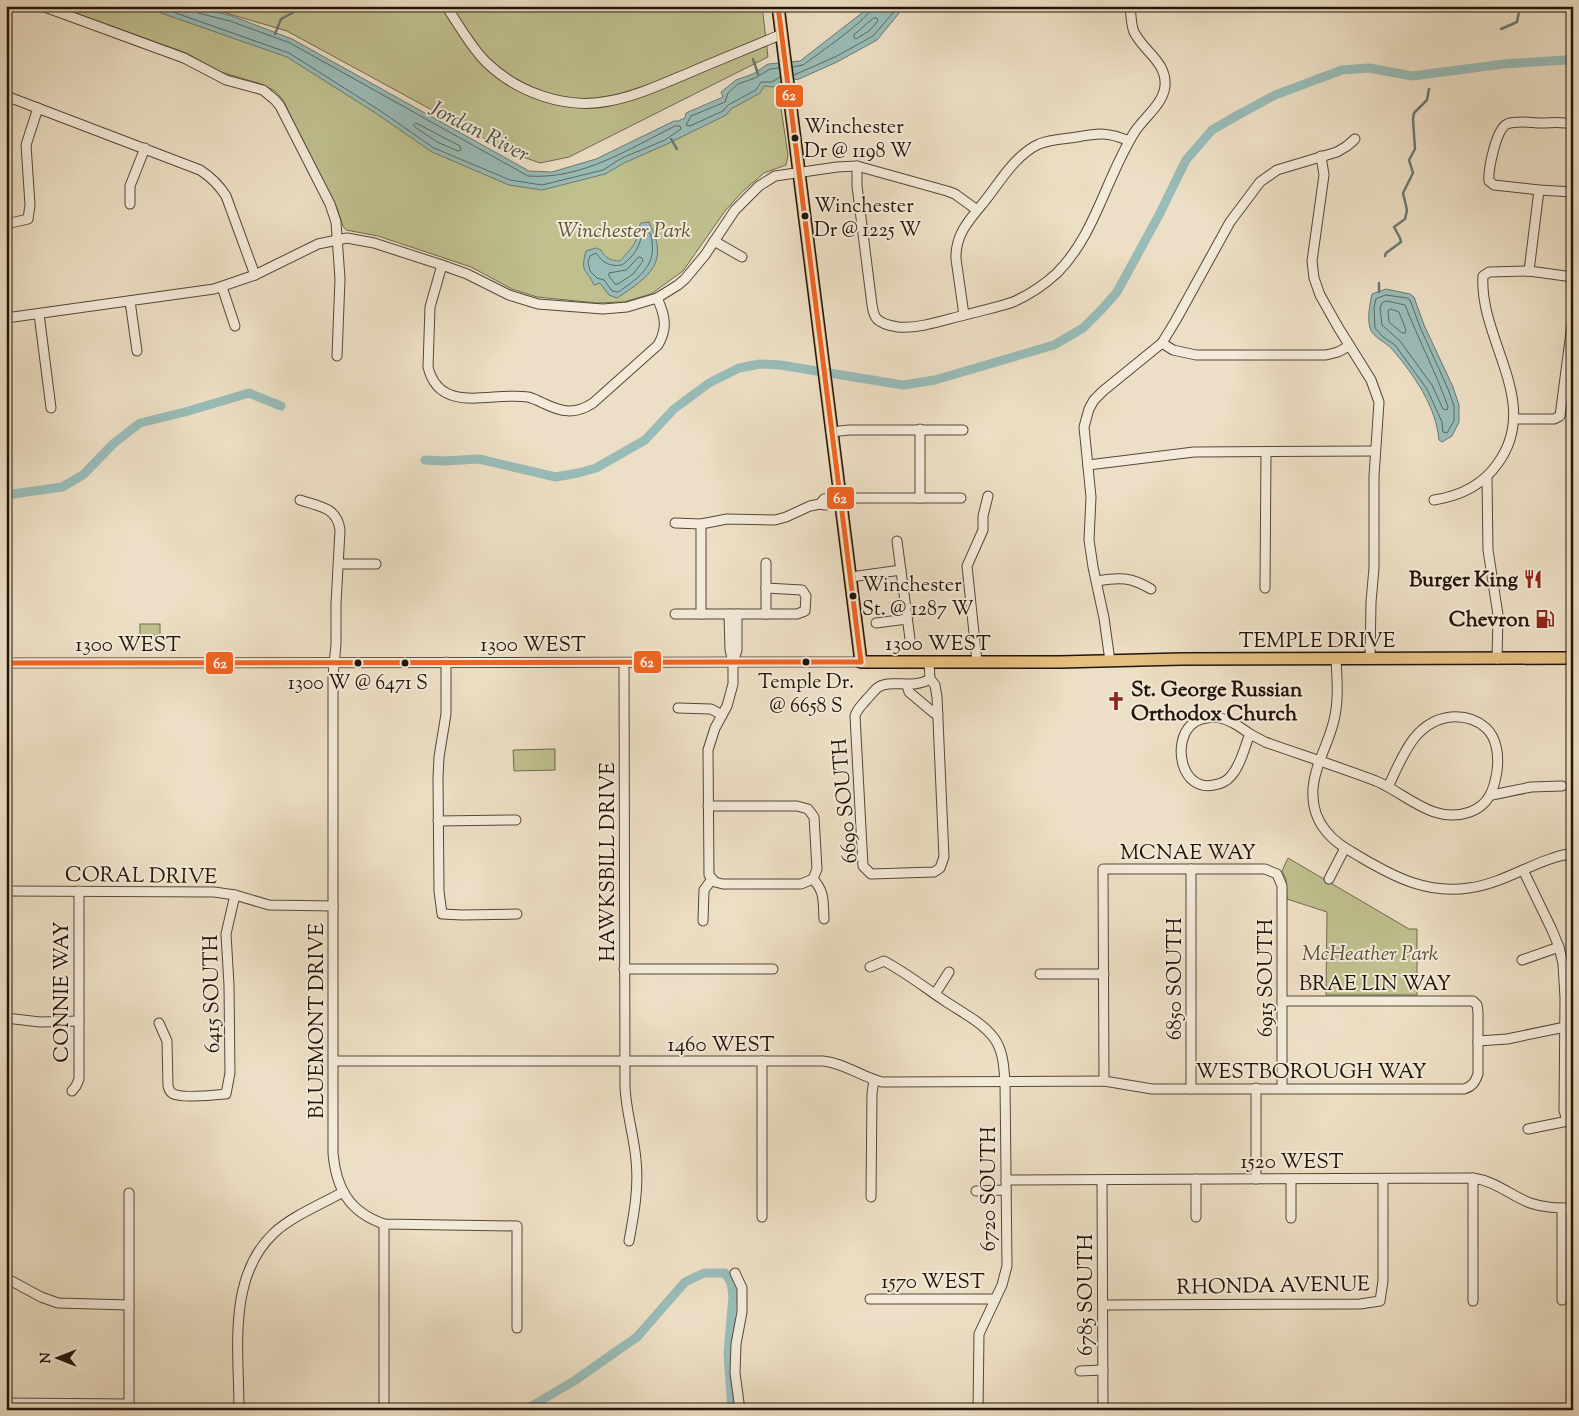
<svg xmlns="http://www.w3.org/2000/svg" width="1579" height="1416" font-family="'Sorts Mill Goudy',serif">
  <rect width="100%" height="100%" fill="#eddfc5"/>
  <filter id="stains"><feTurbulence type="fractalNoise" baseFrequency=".004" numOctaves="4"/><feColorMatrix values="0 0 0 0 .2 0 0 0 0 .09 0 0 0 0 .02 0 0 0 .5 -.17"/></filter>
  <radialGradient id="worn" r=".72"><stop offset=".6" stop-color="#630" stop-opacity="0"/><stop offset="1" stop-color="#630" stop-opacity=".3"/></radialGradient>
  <!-- green -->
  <g fill="#c0c08f" stroke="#706a4c">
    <polygon points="56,6 144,6 277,48 522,179 586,173 776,75 788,155 786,165 764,173 742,192 725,211 683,271 651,294 624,302 597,303 537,297 512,289 471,267 378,236 346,230 343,226 337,208 300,135 283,100 275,91 261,84 221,72 186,53"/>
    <polygon points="202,6 762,6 768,57 569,157 540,163 509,152 287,31"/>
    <rect x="140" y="624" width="20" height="13"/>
    <polygon points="555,749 555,770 514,771 513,750"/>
    <polygon points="1288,858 1409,929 1417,929 1417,995 1326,995 1327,912 1287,899 1286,879 1282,871"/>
  </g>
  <!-- water -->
  <g fill="#99bcb8" stroke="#697972">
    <polygon points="141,6 190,6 232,16 292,39 529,171 552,172 596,159 674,121 678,121 685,118 686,113 723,97 721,92 736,80 753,74 768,64 800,61 871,6 905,6 877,40 837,62 799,79 781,82 773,87 764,86 760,93 731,109 726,115 667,144 624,163 605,174 542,190 509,185 432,152 377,114 287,57"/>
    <path d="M649 222C670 263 650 276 617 298L609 295 600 283 594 285C586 268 580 273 586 251L596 248 601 250C605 258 611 261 620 261 626 254 633 248 636 240 638 233 637 229 641 223Z"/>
    <path d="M1386 289 1410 294 1414 297 1424 325 1453 387 1459 405V422L1452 436 1442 442 1439 440C1436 406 1414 375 1392 349 1386 342 1373 338 1370 328 1367 317 1370 304 1372 294Z"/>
  </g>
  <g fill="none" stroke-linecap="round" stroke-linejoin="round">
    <!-- shore -->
    <g stroke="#5d6860" stroke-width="1">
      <path d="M156 6 289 53 379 110 434 148 510 180 542 185 603 170 622 158 665 140 681 129 680 126H675C629 149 581 180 528 176L290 43 230 21 198 13 195 11V6"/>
      <polygon points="874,18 877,18 878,21 869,31 856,39 854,38 854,35"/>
      <path d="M793 67 803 65C815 56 872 17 873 6"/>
      <polyline points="779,68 770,69 755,78 738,84 728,93 725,102 691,116 686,125 690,126 723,111 728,105 756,90 761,82 772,82 780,77"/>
      <polyline points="794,75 835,57 873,36 899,6"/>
      <polygon points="416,123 460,146 461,150 458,151 437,142 415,127 414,125"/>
      <path d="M645 228C649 231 652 236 652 242 656 267 636 280 618 292L612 291 604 280 597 278 590 271 588 262 590 256 596 253C603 263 610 267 622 265 634 256 641 246 642 231Z"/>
      <polygon points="639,257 642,258 643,261 633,274 618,284 615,284 609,276 609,273 626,270"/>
      <polygon points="1386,295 1407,298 1410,300 1420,327 1448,389 1454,406 1454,421 1447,433 1443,432 1442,422 1427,389 1395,345 1383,337 1375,328 1374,307 1376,299"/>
      <path d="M1387 301 1405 305C1418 339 1436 372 1448 407L1447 410 1443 409 1432 385 1400 341 1382 325 1380 308 1382 303Z"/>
      <polygon points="1391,309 1399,312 1406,330 1405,333 1402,333 1389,322 1388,311"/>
    </g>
    <!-- stream -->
    <g stroke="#697972" stroke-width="2.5">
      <polyline points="1501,29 1517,22 1520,6"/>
      <polyline points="275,34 281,19 305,6"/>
      <polyline points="753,59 758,74"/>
      <polyline points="671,139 677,149"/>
      <polyline points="1385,256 1386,253 1401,242 1400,238 1394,227 1405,219 1407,210 1403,193 1413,173 1409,160 1415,149 1413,119 1414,113 1427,100 1429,89"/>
      <polyline points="1379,292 1379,283"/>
    </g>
    <!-- canal -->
    <g stroke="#99bcb8" stroke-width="9">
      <polyline points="425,460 444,461 479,459 556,477 578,473 596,468 645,440 674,409 709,383 739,368 760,364 780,365 903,385 935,380 1054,345 1083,328 1102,309 1117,292 1159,215 1186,160 1212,130 1238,115 1275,95 1342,70 1369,68 1412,76 1504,64 1564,60 1573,62"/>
      <polyline points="6,495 62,487 83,475 114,443 140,423 185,412 249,393 281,406"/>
      <polyline points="525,1410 574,1381 637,1337 685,1282 704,1273 725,1273 731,1283 733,1296 728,1353 732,1410"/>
    </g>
    <!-- minor casing -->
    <g stroke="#544738" stroke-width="11">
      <g id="minor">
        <polyline points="42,6 184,58 226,80 263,90 275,100 280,106 330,204 336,222 340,279 337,356"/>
        <path d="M446 6C459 25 470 46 486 62 517 92 565 110 609 101 637 96 664 83 691 72 721 59 752 47 782 34"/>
        <polyline points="779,8 792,6"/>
        <path d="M6 96 200 170C211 177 219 185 226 196L255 275"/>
        <path d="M1573 125C1564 121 1552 123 1542 123 1532 123 1517 120 1507 124 1496 129 1488 170 1489 181L1494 185 1539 190 1573 192"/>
        <polyline points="1321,156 1324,175 1312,261 1314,278 1320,295 1338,327 1371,380 1379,402 1374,476 1374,568 1371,602 1370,659"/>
        <path d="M857 166V186L872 305C873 309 873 315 877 319 882 324 891 326 898 327 921 329 946 319 969 314 983 310 999 307 1013 302 1029 295 1044 285 1057 273 1095 235 1106 178 1134 133 1143 118 1163 105 1165 86 1167 62 1144 52 1134 32 1131 25 1131 14 1130 6"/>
        <polyline points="130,204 130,186 145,148"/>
        <polyline points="6,224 28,219 30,205 26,145 38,108"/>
        <polyline points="714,241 742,257"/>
        <path d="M442 265 430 307 428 367C440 416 493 391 528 397 533 398 538 401 543 403 561 412 575 415 593 403L658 345C668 328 665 315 657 298"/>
        <polyline points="1529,271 1539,190"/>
        <polyline points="222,287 235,326"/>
        <polyline points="130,301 137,351"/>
        <polyline points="39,314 51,408"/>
        <path d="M964 315 956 259C955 235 969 220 984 202 1000 182 1015 155 1039 144 1051 139 1065 139 1077 137 1099 133 1108 132 1129 141"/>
        <polyline points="6,318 214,289 255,275 318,244 347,238 374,243 442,265 467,274 509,295 538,304 603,309 627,307 657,298 678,285 685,279 705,255 735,210 759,186 775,176 837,167 857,166 947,191 955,194 977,210"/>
        <polyline points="1162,343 1173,350 1196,355 1326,355 1338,352 1349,346"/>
        <polyline points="1515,419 1554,419 1560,416 1573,317"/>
        <polyline points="831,432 849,430 963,430"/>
        <polyline points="1088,465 1194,452 1375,451"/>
        <polyline points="1487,478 1488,550 1498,615 1497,659"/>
        <polyline points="920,498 920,429"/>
        <path d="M300 500C320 507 337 507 340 530L336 604V644L333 676V1153C336 1188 349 1212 384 1224L517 1226V1328"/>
        <path d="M1434 500C1460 496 1483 485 1498 463 1542 402 1479 340 1483 276L1489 272 1529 271 1573 277"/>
        <polyline points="820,504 824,499 831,498 840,499 859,498 961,498"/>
        <polyline points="675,523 701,524 727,519 775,520 786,517 810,506 820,504 825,505 832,504 840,499"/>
        <polyline points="897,541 910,639"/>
        <polyline points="766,563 766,614"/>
        <polyline points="339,564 376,564"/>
        <polyline points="851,577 901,570"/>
        <path d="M1097 581C1120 577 1131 577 1151 589"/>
        <polyline points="1265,588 1266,452"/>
        <polyline points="675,614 797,614 805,611 806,596 802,590 766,588"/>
        <polyline points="701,614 701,524"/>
        <polyline points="729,614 730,650 733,662 733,684 727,706 715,728 708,750 709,875 715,882 723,884 801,884 813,879"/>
        <polyline points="876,623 907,619"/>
        <path d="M1336 659C1337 679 1339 700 1334 720 1329 743 1315 764 1313 788 1312 803 1316 819 1326 831 1335 843 1349 850 1362 858 1396 878 1428 894 1469 888 1506 883 1536 859 1573 853"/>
        <polyline points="1110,661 1104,618 1093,567 1089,540 1091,497 1084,427 1089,409 1094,400 1103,391 1162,343 1176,320 1230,222 1260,182 1277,170 1337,152 1347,146 1355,139"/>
        <polyline points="446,662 446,714 439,757 438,778 439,891 442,914 462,915 517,914"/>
        <polyline points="733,662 737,650 737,614"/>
        <path d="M929 662 930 679C912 690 890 678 877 688 873 692 870 696 866 700 862 705 857 709 855 716L863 866 871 874 934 872 940 868 944 857 937 697 935 685 930 679"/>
        <polyline points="977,662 967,566 983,530 983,516 988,496"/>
        <polyline points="6,663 861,662"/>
        <path d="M624 663 625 1087C626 1112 634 1135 636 1160 639 1187 634 1214 629 1241"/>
        <polyline points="907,685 909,692 934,713 938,715"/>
        <polyline points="678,708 711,709 722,715"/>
        <path d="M1217 717C1230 720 1239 726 1250 734 1244 748 1241 765 1231 776 1227 781 1220 784 1214 785 1181 792 1172 743 1191 725 1198 718 1208 718 1217 717Z"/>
        <path d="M1250 734 1265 742C1302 755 1339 767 1376 781 1407 794 1433 825 1470 812 1489 805 1494 790 1497 771 1499 756 1497 738 1486 728 1476 719 1464 716 1451 717 1414 721 1402 758 1388 787"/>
        <polyline points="1492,795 1531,787 1562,786"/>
        <polyline points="708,806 797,806 808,809 814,817 817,869 813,879"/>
        <polyline points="438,821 516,820"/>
        <polyline points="1523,870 1552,930 1559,947 1563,964 1565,998 1564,1110 1567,1121"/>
        <path d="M813 879C825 892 823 901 824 919"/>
        <polyline points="1329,879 1345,848"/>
        <polyline points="6,891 214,892 235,895 269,905 333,906"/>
        <polyline points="703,921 704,890 712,879"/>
        <polyline points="1522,960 1559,947"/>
        <path d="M870 967 884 961C905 972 924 987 945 1001 961 1012 982 1022 994 1038 1003 1050 1004 1067 1005 1082L1007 1266 1002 1285 979 1334 978 1410"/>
        <polyline points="624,969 773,969"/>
        <polyline points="1040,974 1104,974"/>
        <polyline points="935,994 949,972"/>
        <polyline points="6,1018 40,1022 79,1021"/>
        <path d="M159 1023 167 1041 168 1086C169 1089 169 1091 172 1093 179 1099 216 1095 226 1094L230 1073 229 985 226 934 235 895"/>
        <polyline points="1478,1041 1507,1039 1565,1027"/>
        <path d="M334 1061H823C844 1063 862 1077 882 1082L1104 1081 1152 1089H1464C1473 1086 1475 1082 1478 1074V1012L1477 1005 1473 1001H1282"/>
        <polyline points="762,1061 762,1217"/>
        <polyline points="1104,1081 1103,869 1265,869 1277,874 1282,886 1282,1088"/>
        <polyline points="1256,1088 1256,1179"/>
        <polyline points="1191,1089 1191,869"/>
        <polyline points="72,1091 76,1086 79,1079 79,891"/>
        <polyline points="1528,1129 1573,1120"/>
        <polyline points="1196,1179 1196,1217"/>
        <polyline points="1291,1179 1291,1218"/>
        <path d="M1006 1180 1473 1178C1495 1181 1510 1195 1530 1203 1544 1208 1558 1208 1573 1208"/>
        <polyline points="1102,1180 1103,1410"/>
        <polyline points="976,1191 1006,1190"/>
        <polyline points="129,1193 129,1410"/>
        <polyline points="871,1197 872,1093 874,1080"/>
        <polyline points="1562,1208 1562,1300"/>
        <polyline points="384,1224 384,1410"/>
        <polyline points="735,1273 742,1288 742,1312 736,1344 735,1373 740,1410"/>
        <polyline points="6,1278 41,1297 58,1303 129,1305"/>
        <polyline points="870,1299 995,1299"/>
        <polyline points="1473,1301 1473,1178"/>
        <polyline points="1103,1305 1360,1304 1380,1301 1383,1281 1383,1179"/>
        <polyline points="1080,1371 1103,1370"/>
        <polyline points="6,1403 129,1404"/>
        <path d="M239 1410C239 1351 227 1277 274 1233 292 1216 322 1204 343 1192"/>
      </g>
    </g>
    <!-- major casing -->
    <g stroke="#211409" stroke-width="14">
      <polyline id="major" points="778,6 861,662 1060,662 1181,659 1573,658"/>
    </g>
    <!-- minor -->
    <use href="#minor" stroke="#f3ead9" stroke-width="9"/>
    <!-- major -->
    <use href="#major" stroke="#e6c082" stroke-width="11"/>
    <!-- bus-1 casing -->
    <g stroke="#f3ead9" stroke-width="9">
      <g id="bus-1">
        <polyline points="778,6 861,662"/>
        <polyline points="6,663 861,662"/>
      </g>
    </g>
    <!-- bus-1 -->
    <use href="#bus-1" stroke="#f26522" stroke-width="5"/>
  </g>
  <!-- icons -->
  <defs>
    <g id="restaurant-bare" transform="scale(1.5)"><path d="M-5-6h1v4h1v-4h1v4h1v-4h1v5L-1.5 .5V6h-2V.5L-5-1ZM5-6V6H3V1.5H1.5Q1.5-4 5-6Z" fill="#8f2418" stroke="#f3ead9" stroke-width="2.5" paint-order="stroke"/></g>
    <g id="fuel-bare" transform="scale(1.5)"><path d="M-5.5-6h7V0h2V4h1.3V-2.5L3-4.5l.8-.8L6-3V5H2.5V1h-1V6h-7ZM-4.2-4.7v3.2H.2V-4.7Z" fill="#8f2418" stroke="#f3ead9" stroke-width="2.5" paint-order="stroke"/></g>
    <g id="church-bare" transform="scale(1.5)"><path d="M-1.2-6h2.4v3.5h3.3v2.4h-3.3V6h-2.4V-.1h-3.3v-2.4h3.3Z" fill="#8f2418" stroke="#f3ead9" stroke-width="2.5" paint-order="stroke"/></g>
  </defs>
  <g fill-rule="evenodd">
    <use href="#restaurant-bare" x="1533" y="579"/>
    <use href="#fuel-bare" x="1545" y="619"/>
    <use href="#church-bare" x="1116" y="701"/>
  </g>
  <!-- markers -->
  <g fill="#211409" stroke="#f3ead9" stroke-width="2">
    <circle cx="795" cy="138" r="4.5"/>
    <circle cx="805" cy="216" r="4.5"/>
    <circle cx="853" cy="596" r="4.5"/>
    <circle cx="806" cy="662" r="4.5"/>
    <circle cx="358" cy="663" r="4.5"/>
    <circle cx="405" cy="663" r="4.5"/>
  </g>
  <g text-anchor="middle" stroke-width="4" stroke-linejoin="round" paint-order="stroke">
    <!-- bus labels -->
    <g font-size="20" fill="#211409" stroke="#f3ead9" text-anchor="start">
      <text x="804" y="133">Winchester<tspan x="804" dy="24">Dr @ 1198 W</tspan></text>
      <text x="814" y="212">Winchester<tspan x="814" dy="24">Dr @ 1225 W</tspan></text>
      <text x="862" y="591">Winchester<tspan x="862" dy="24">St. @ 1287 W</tspan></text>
      <text x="806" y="688" text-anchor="middle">Temple Dr.<tspan x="806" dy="24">@ 6658 S</tspan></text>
      <text x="358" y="689" text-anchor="middle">1300 W @ 6471 S</text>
    </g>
    <!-- park labels -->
    <g font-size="21" font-style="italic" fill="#595038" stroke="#f3ead9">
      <text x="624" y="237">Winchester Park</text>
      <text x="1370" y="960">McHeather Park</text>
    </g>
    <!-- poi labels -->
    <g font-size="21" font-weight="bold" fill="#211409" stroke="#f3ead9" text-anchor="end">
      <text x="1518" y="586">Burger King</text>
      <text x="1530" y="626">Chevron</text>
      <text x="1131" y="696" text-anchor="start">St. George Russian<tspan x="1131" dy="24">Orthodox Church</tspan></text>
    </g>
    <!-- street labels -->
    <g font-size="21" fill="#211409" stroke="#f3ead9">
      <text x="1317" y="647">TEMPLE DRIVE</text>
      <text x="938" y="650">1300 WEST</text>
      <text x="128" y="651">1300 WEST</text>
      <text x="533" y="651">1300 WEST</text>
      <text transform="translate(844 801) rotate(-95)" y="7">6690 SOUTH</text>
      <text x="1188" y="859">MCNAE WAY</text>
      <text transform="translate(607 862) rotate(-90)" y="7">HAWKSBILL DRIVE</text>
      <text transform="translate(141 875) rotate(1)" y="7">CORAL DRIVE</text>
      <text transform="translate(1265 978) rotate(-90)" y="7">6915 SOUTH</text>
      <text transform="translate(1174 979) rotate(-90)" y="7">6850 SOUTH</text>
      <text x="1375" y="990">BRAE LIN WAY</text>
      <text transform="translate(61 992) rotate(-90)" y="7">CONNIE WAY</text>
      <text transform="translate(211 994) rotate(-91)" y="7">6415 SOUTH</text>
      <text transform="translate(316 1021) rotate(-90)" y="7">BLUEMONT DRIVE</text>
      <text x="721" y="1051">1460 WEST</text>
      <text x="1311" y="1078">WESTBOROUGH WAY</text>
      <text x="1292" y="1168">1520 WEST</text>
      <text transform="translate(988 1189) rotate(-90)" y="7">6720 SOUTH</text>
      <text x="933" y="1288">1570 WEST</text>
      <text transform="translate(1273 1285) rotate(-1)" y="7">RHONDA AVENUE</text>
      <text transform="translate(1085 1295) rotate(-90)" y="7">6785 SOUTH</text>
    </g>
    <!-- water labels -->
    <g font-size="22" font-style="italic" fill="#4b4f46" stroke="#f3ead9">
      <text transform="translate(480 130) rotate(27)" y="8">Jordan River</text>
    </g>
  </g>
  <g stroke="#f3ead9" stroke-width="2">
    <rect x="775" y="84" width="29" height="24" rx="5" fill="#f26522"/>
    <rect x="826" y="486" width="29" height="24" rx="5" fill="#f26522"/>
    <rect x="633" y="650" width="29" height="24" rx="5" fill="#f26522"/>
    <rect x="205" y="651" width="29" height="24" rx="5" fill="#f26522"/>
  </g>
  <g font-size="14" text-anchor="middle" font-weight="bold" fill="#fff">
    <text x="789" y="100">62</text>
    <text x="840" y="503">62</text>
    <text x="647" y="667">62</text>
    <text x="220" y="668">62</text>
  </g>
  <!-- margin -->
  <rect width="1579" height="1416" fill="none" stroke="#eddfc5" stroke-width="25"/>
  <rect x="8" y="8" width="1564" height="1401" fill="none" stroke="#211409" stroke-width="2.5"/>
  <rect x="12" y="12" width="1554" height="1391" fill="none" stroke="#211409"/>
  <!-- north arrow -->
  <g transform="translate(58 1358) rotate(270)" stroke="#f3ead9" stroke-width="4" paint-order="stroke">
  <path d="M0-4L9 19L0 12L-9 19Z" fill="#211409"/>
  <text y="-8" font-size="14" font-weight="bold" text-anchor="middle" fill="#211409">N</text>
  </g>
  <rect width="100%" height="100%" filter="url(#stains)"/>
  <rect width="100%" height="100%" fill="url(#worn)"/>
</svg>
